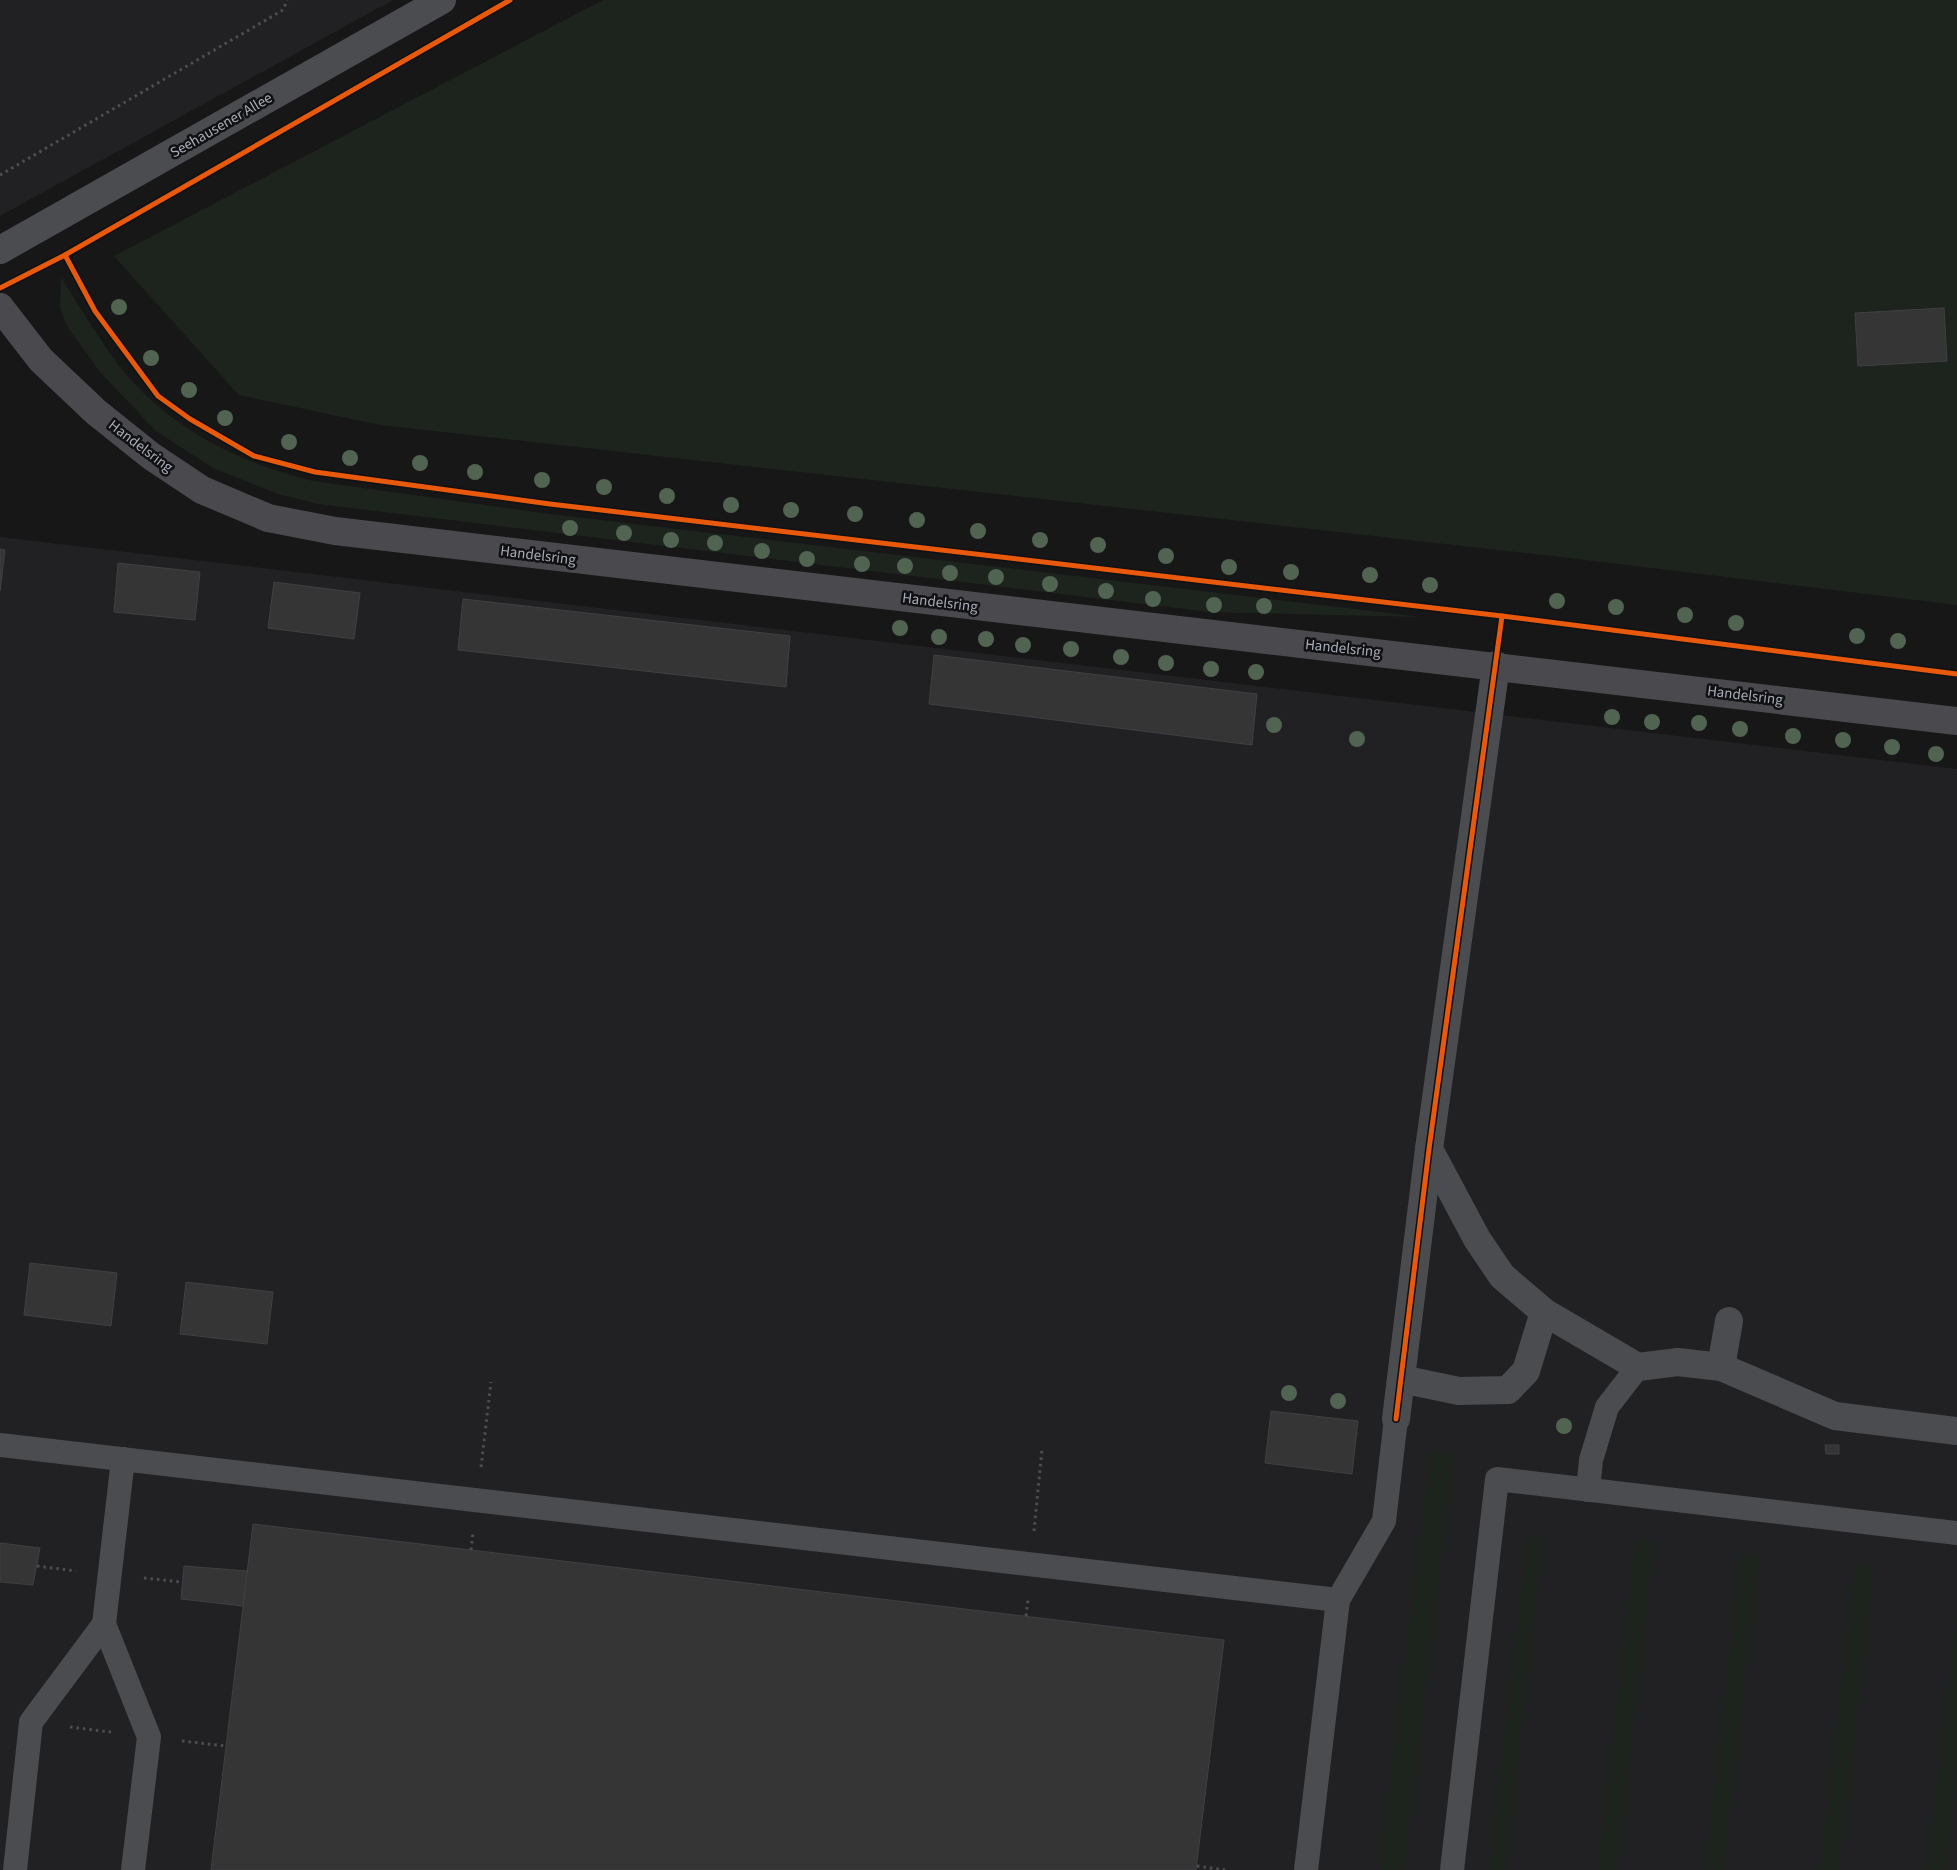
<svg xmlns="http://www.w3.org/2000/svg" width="1957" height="1870" font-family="'Source Sans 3',sans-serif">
  <rect width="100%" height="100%" fill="#171717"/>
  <!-- built -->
  <g fill="#212123">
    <polygon points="0,0 393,0 0,216"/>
    <polygon points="0,537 1957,769 1957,1870 0,1870"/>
  </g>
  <!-- green -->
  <g fill="#1d241e">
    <polygon points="603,0 1957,0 1957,605 1544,555 380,425 239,395 114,256"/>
    <path d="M61 277C79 306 97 336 117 363 165 426 238 463 313 481L550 514 1422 617 1209 612 318 504 278 494 213 468 156 431 100 372 67 326 60 308Z"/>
    <polygon points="1431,1450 1454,1453 1404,1870 1379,1870"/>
    <polygon points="1528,1536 1543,1538 1505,1870 1489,1870"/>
    <polygon points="1636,1538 1654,1541 1617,1870 1598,1870"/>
    <polygon points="1741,1553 1759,1555 1723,1870 1705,1870"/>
    <polygon points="1855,1564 1874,1566 1839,1870 1820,1870"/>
    <polygon points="1957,1612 1957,1771 1946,1870 1927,1870"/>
  </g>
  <!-- building -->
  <g fill="#353536" stroke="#3f4043">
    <polygon points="1944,308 1947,361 1858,366 1855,313"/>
    <polygon points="0,549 5,550 0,591"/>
    <polygon points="118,563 200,572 195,620 114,612"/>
    <polygon points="274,582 360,593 354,639 268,628"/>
    <polygon points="463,599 790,636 786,687 458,650"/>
    <polygon points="934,655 1257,694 1252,745 929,704"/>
    <polygon points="30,1263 117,1273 111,1326 24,1315"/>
    <polygon points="186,1282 273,1292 267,1344 180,1334"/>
    <polygon points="1271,1411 1358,1421 1352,1474 1265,1463"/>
    <polygon points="1825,1445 1839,1445 1839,1454 1826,1454"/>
    <polygon points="253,1524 1224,1640 1196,1870 211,1870"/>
    <polygon points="0,1543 40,1548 33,1585 0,1582"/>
    <polygon points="184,1566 247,1571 243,1606 181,1599"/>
  </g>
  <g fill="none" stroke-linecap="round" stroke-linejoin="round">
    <!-- path -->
    <g stroke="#4d4e52" stroke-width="3" stroke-dasharray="2.5 4" stroke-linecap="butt">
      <polyline points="0,175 283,10 287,0"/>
      <polyline points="481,1467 491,1382"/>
      <polyline points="1034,1531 1042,1449"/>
      <polyline points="471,1550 473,1533"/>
      <polyline points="37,1566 76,1571"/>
      <polyline points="144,1578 182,1582"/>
      <polyline points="1026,1616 1028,1599"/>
      <polyline points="70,1727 111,1732"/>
      <polyline points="182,1741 226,1746"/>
      <polyline points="1197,1866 1226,1870"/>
    </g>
    <!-- service -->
    <g stroke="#4b4c50" stroke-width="24">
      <polyline points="0,1445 1338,1600"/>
      <polyline points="123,1459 104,1624 149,1737 133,1870"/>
      <polyline points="1588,1490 1591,1460 1607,1407 1638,1367"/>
      <polyline points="15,1870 31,1722 104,1624"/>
      <polyline points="1306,1870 1338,1600 1384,1521 1396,1419"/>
      <polyline points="1452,1870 1497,1479 1957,1533"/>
    </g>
    <!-- minor -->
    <g stroke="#4b4c50" stroke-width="28">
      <polyline points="1544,1312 1638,1367 1678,1362 1721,1367 1835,1416 1957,1431"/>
      <polyline points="1721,1367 1729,1321"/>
      <polyline points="1401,1379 1459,1391 1508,1390 1526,1371 1544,1312 1502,1276 1477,1239 1429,1149"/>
      <polyline points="1396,1419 1429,1149 1496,665"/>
    </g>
    <!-- tertiary -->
    <polyline stroke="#4b4c50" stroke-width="28" points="0,250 442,0"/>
    <!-- secondary -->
    <polyline stroke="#4a4a4e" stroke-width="28" points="0,307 41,360 96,412 151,456 202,490 268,518 335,531 1957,721"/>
    <!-- cycleway casing -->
    <g stroke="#111113" stroke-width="8">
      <g id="cycleway">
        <polyline points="65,255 95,311 158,396 190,419 254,456 315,472 550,504 1502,616 1957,674"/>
        <polyline points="0,288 65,255 510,0"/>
        <polyline points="1396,1419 1429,1149 1502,616"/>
      </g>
    </g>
    <!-- cycleway -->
    <use href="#cycleway" stroke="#e8590c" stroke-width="5"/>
  </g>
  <!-- trees -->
  <g fill="#506451">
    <circle cx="119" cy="307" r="8"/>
    <circle cx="151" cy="358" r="8"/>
    <circle cx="189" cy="390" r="8"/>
    <circle cx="225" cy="418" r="8"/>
    <circle cx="289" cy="442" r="8"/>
    <circle cx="350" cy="458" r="8"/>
    <circle cx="420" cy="463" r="8"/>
    <circle cx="475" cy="472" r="8"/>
    <circle cx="542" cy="480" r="8"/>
    <circle cx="604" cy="487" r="8"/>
    <circle cx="667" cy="496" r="8"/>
    <circle cx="731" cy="505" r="8"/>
    <circle cx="791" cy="510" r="8"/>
    <circle cx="855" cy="514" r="8"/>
    <circle cx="917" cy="520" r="8"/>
    <circle cx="570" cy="528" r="8"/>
    <circle cx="978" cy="531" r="8"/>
    <circle cx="624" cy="533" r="8"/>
    <circle cx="671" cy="540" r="8"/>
    <circle cx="1040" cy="540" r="8"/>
    <circle cx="715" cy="543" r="8"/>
    <circle cx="1098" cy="545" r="8"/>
    <circle cx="762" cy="551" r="8"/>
    <circle cx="1166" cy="556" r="8"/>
    <circle cx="807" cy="559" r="8"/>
    <circle cx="862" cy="564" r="8"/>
    <circle cx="905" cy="566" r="8"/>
    <circle cx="1229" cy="567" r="8"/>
    <circle cx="1291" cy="572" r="8"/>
    <circle cx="950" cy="573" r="8"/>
    <circle cx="1370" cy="575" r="8"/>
    <circle cx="996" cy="577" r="8"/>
    <circle cx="1050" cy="584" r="8"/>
    <circle cx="1430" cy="585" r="8"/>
    <circle cx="1106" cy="591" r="8"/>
    <circle cx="1153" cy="599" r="8"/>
    <circle cx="1557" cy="601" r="8"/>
    <circle cx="1214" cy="605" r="8"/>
    <circle cx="1264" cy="606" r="8"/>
    <circle cx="1616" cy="607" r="8"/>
    <circle cx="1685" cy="615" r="8"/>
    <circle cx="1736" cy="623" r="8"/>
    <circle cx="900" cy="628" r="8"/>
    <circle cx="1857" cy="636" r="8"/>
    <circle cx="939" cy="637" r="8"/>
    <circle cx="986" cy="639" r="8"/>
    <circle cx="1898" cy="641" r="8"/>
    <circle cx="1023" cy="645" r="8"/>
    <circle cx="1071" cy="649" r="8"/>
    <circle cx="1121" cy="657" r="8"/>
    <circle cx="1166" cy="663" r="8"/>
    <circle cx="1211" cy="669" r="8"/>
    <circle cx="1256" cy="672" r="8"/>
    <circle cx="1612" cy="717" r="8"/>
    <circle cx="1652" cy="722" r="8"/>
    <circle cx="1699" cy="723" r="8"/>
    <circle cx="1274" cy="725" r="8"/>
    <circle cx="1740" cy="729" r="8"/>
    <circle cx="1793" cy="736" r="8"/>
    <circle cx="1357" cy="739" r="8"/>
    <circle cx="1843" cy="740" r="8"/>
    <circle cx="1892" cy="747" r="8"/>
    <circle cx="1936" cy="754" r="8"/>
    <circle cx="1289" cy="1393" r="8"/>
    <circle cx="1338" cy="1401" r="8"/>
    <circle cx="1564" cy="1426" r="8"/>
  </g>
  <g text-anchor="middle" stroke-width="5" stroke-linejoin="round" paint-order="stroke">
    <!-- street labels -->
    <g font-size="15" fill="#a8adb8" stroke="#111113">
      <text transform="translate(221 125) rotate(-30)" y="5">Seehausener Allee</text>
      <text transform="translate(141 446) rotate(37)" y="5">Handelsring</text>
      <text transform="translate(538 555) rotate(7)" y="5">Handelsring</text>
      <text transform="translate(940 602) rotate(7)" y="5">Handelsring</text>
      <text transform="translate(1343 648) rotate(6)" y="5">Handelsring</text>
      <text transform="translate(1745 695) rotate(7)" y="5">Handelsring</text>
    </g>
  </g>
</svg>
